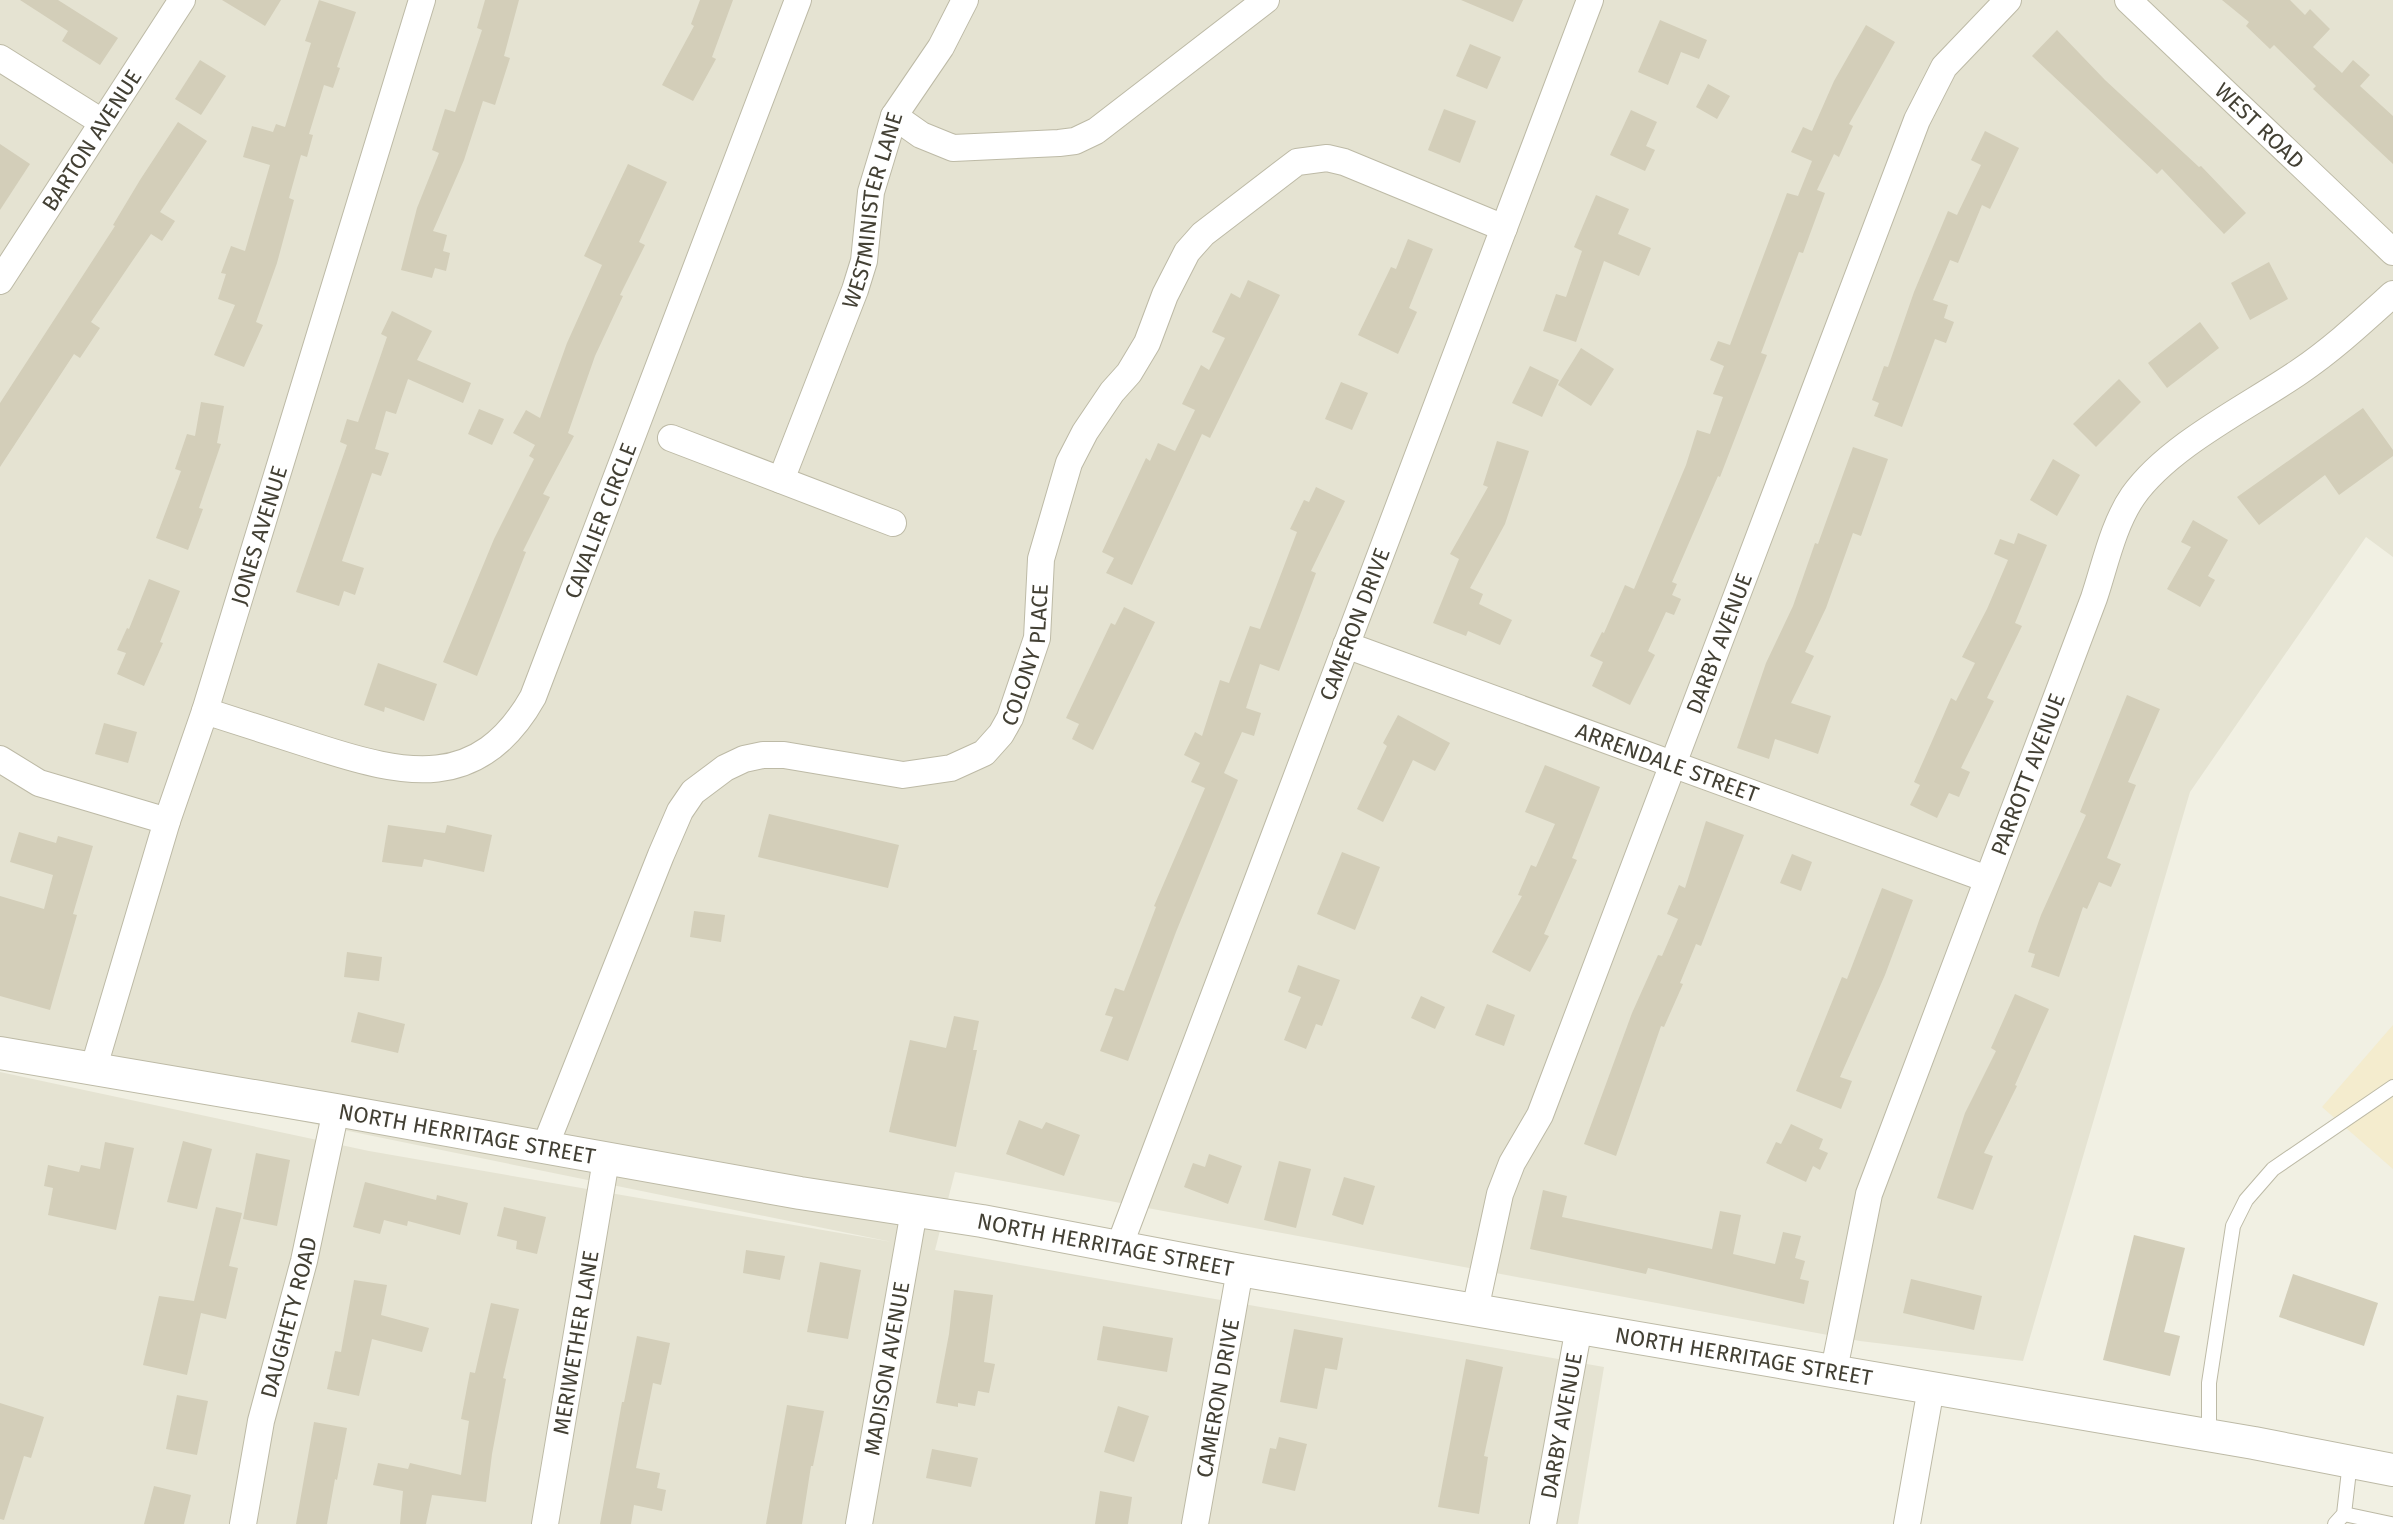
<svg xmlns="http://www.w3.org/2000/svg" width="2393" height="1524" font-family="'Fira Sans',sans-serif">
  <rect width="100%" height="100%" fill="#f1f0e3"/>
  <!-- residential -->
  <polygon fill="#e5e3d2" points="0,0 2393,0 2393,557 2366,537 2190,792 2023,1361 1860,1341 955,1172 935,1250 1604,1367 1578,1524 0,1524 0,1072 369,1151 892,1242 0,1060"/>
  <!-- commercial -->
  <polygon fill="#f4ecce" points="2393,1025 2393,1169 2322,1107"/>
  <!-- building -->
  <g fill="#d3ceb9">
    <polygon points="20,0 58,0 118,38 100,65 62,41 68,31"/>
    <polygon points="222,0 281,0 265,26"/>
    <polygon points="319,0 356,12 337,67 340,68 333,88 324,85 309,134 313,135 307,157 301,155 289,198 294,200 277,263 256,322 263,325 244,367 214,355 235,305 218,299 226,274 221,273 231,246 245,251 270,165 243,157 252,126 273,132 276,124 285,127 311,43 305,41"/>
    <polygon points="485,0 519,0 504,56 510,58 495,105 483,101 464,160 433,231 447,235 443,251 450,253 446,271 435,268 432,278 401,270 417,208 439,153 432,150 445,109 455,112 482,30 477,28"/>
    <polygon points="700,0 733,0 712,57 716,59 693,101 662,85 694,26 691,24"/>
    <polygon points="1461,0 1523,0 1513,22"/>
    <polygon points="2222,0 2290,0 2305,15 2310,9 2330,29 2313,47 2342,73 2353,60 2370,75 2360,86 2393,116 2393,164 2313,89 2316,86 2274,45 2270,49 2246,26 2249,22"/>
    <polygon points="1660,20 1707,40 1699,59 1681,52 1668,85 1638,72"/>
    <polygon points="1866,25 1895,42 1849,124 1853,126 1839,157 1834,154 1817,190 1825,193 1803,253 1799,252 1761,353 1767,355 1720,477 1718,476 1672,582 1677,584 1672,595 1681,599 1674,615 1666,612 1648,651 1655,655 1630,705 1592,686 1603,662 1590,656 1602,632 1604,633 1625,585 1634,589 1686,465 1697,430 1710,434 1723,397 1713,394 1724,366 1710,360 1718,341 1730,345 1787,193 1798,196 1812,161 1791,152 1803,127 1812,131 1834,81"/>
    <polygon points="2057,30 2105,80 2199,167 2201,166 2246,213 2224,234 2162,169 2157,174 2032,56"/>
    <polygon points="1470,44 1501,57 1487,89 1456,76"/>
    <polygon points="200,60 226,76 201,115 175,99"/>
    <polygon points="1708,84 1730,96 1717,119 1696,107"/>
    <polygon points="1444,109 1476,121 1460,163 1428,150"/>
    <polygon points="1631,110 1657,122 1646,146 1655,150 1645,171 1610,155"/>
    <polygon points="178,122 207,141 160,212 175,221 162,241 151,234 133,260 91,322 100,328 80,358 74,354 0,467 0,403 115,226 113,225 140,180"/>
    <polygon points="1985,131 2019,148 1990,209 1982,205 1958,263 1950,260 1933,300 1948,305 1944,318 1954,322 1946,343 1935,339 1902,427 1874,416 1879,403 1872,400 1884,366 1888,367 1914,292 1948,211 1957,215 1981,165 1971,160"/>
    <polygon points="0,144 30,164 0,210"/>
    <polygon points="628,164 667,182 639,242 645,245 620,295 623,296 595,356 568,433 574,436 543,494 550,497 523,551 526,552 477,676 443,662 494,539 534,459 529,456 535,445 513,433 526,410 540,418 567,343 602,265 584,256"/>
    <polygon points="1596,195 1629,209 1618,234 1651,248 1639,276 1604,261 1576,342 1543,331 1556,294 1566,297 1582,251 1574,247"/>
    <polygon points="1408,239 1433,249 1409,308 1417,312 1398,354 1358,335 1391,267 1396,269"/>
    <polygon points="2269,262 2288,299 2250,320 2231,283"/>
    <polygon points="1248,280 1280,295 1210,438 1202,434 1132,585 1106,573 1114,558 1102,552 1146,458 1150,461 1158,443 1175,451 1195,410 1182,404 1201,365 1209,370 1225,338 1212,332 1231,293 1240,298"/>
    <polygon points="392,311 432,331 417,360 471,383 463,403 408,379 396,414 386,411 375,449 389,453 381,476 372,473 342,561 364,568 355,595 344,591 339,606 296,592 347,445 340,442 347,419 358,422 387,337 381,334"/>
    <polygon points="2200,322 2219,348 2167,388 2148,363"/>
    <polygon points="1581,348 1614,369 1591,406 1558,385"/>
    <polygon points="1530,366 1559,380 1542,417 1512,403"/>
    <polygon points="2119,379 2141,402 2096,447 2073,424"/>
    <polygon points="1341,382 1368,393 1352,430 1325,419"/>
    <polygon points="201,402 224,406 217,443 221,444 199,508 203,509 188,550 156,538 181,471 175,469 187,434 195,436"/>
    <polygon points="2363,408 2393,450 2393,456 2339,495 2325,475 2259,525 2237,497"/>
    <polygon points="479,409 504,419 492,445 468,434"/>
    <polygon points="1497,441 1529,451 1505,524 1470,588 1483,594 1479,604 1512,620 1500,645 1468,631 1466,636 1433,623 1459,559 1450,554 1488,487 1483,485"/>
    <polygon points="1853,447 1888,459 1861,536 1853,533 1826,608 1805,652 1814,656 1791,703 1831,716 1818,754 1775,739 1769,759 1737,748 1766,663 1793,606 1815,543 1818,544"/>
    <polygon points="2053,459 2080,475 2057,516 2030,500"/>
    <polygon points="1316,487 1345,501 1311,571 1316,573 1279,671 1260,664 1246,708 1261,713 1254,736 1242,732 1224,773 1238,780 1176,932 1128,1061 1100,1051 1113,1017 1105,1015 1115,988 1124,991 1156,907 1154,906 1205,788 1191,782 1200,763 1184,755 1195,732 1202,736 1220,680 1229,683 1250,626 1260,629 1297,532 1290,529 1304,500 1309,502"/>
    <polygon points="2193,520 2228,540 2208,576 2215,580 2200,607 2167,589 2191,547 2181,542"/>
    <polygon points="2018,533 2047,545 2015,623 2022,626 1987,698 1994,701 1961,768 1970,772 1959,797 1949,793 1937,818 1910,805 1920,785 1914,782 1951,698 1956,701 1975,663 1962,657 1987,609 2008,560 1994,554 2000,539 2014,544"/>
    <polygon points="149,579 180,591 160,642 163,643 144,686 117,674 126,653 117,650 127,628 129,629"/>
    <polygon points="1124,607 1155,622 1093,750 1072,739 1079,724 1066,718 1111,623 1115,625"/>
    <polygon points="378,663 437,684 424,721 385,707 384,712 364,705"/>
    <polygon points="2127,695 2160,709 2128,782 2136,785 2107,858 2121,864 2111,887 2099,882 2087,909 2083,907 2059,977 2031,967 2035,954 2028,952 2041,915 2086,815 2080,812"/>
    <polygon points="1398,715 1450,743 1435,771 1413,760 1383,822 1357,809 1387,746 1383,743"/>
    <polygon points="104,723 137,732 128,763 95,754"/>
    <polygon points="1545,765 1600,787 1572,858 1577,860 1544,934 1549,936 1530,972 1492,952 1522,896 1518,895 1531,865 1536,867 1555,824 1525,812"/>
    <polygon points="769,814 899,845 888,888 758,857"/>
    <polygon points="1706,821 1744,835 1701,946 1696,944 1680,983 1683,984 1664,1027 1661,1026 1616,1156 1584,1144 1632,1013 1658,955 1662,956 1678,919 1667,914 1679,885 1685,888"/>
    <polygon points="388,825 445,833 447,825 492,835 484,872 424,859 422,867 382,862"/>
    <polygon points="19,832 56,843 58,836 93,846 73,914 77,915 50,1010 0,996 0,896 44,909 53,875 10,862"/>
    <polygon points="1342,852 1380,867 1355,930 1317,914"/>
    <polygon points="1792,854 1812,862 1801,891 1780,883"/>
    <polygon points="1882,888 1913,900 1885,975 1840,1077 1852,1081 1841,1109 1796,1091 1842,977 1847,979"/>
    <polygon points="694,911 725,915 721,942 690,937"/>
    <polygon points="347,952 382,957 379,981 344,977"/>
    <polygon points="1298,965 1340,980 1322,1026 1316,1024 1306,1049 1284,1040 1301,997 1288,992"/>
    <polygon points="2015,994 2049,1009 2015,1085 2017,1086 1984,1153 1993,1156 1973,1210 1937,1198 1965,1113 1996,1051 1991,1048"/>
    <polygon points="1421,996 1445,1007 1435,1029 1411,1018"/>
    <polygon points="1487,1004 1515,1015 1504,1046 1475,1035"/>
    <polygon points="358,1012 405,1024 398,1053 351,1042"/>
    <polygon points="954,1016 979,1021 973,1050 977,1050 956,1147 889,1132 910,1040 946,1048"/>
    <polygon points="1019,1120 1042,1129 1046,1122 1080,1135 1064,1176 1006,1154"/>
    <polygon points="1791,1124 1823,1139 1819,1149 1828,1153 1820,1170 1813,1166 1806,1182 1766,1163 1776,1142 1781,1144"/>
    <polygon points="183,1141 212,1149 197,1209 167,1202"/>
    <polygon points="105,1142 134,1148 116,1230 48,1215 53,1188 44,1186 48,1165 79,1172 81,1165 100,1169"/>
    <polygon points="256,1153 290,1160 277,1226 243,1219"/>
    <polygon points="1209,1154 1242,1166 1228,1204 1184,1187 1193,1163 1205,1167"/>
    <polygon points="1279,1161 1311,1169 1296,1228 1264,1220"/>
    <polygon points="1344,1177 1375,1186 1363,1225 1332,1215"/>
    <polygon points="365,1182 436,1200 437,1195 468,1203 460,1235 408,1221 407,1226 384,1220 380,1234 353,1227"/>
    <polygon points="1543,1190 1567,1196 1562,1217 1712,1249 1720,1211 1741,1215 1733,1254 1775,1264 1783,1232 1801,1236 1795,1258 1805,1261 1800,1279 1809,1281 1804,1304 1648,1268 1646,1274 1530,1249"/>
    <polygon points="216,1207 242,1213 229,1266 238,1268 226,1319 201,1313 187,1375 143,1365 159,1296 194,1301"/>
    <polygon points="504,1207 546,1217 537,1254 516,1249 517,1241 497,1236"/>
    <polygon points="2134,1235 2185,1248 2164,1332 2180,1336 2170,1376 2103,1360"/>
    <polygon points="746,1250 785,1256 780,1280 743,1273"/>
    <polygon points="820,1262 861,1270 848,1339 807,1332"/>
    <polygon points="2293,1274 2378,1303 2364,1346 2279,1317"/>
    <polygon points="1911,1279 1982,1296 1974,1330 1903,1313"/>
    <polygon points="354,1280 387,1285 381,1315 429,1328 422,1352 372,1339 359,1396 327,1389 335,1351 341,1352"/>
    <polygon points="954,1290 993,1295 984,1362 995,1364 989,1393 978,1391 975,1406 958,1403 958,1407 936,1403 949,1334"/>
    <polygon points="491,1303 519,1309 503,1378 506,1379 492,1454 486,1502 432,1495 426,1524 400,1524 403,1491 373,1485 378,1463 408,1469 410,1463 461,1475 469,1421 461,1419 470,1372 475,1373"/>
    <polygon points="1103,1326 1173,1338 1167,1372 1097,1360"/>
    <polygon points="1294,1329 1343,1338 1337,1370 1325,1368 1317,1409 1280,1402"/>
    <polygon points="637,1336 670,1343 661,1385 653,1383 636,1468 660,1473 657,1488 666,1490 662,1511 634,1505 631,1524 600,1524 622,1402 624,1402"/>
    <polygon points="1466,1359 1503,1367 1484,1456 1488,1457 1479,1514 1438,1507"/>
    <polygon points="177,1395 208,1401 197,1455 166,1449"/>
    <polygon points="0,1403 44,1417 31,1458 24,1456 4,1520 0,1519"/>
    <polygon points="787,1405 824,1411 813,1466 811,1466 802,1524 766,1524"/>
    <polygon points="1118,1406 1149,1416 1134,1462 1104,1452"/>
    <polygon points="314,1422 347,1428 337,1480 335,1479 327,1524 296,1524"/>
    <polygon points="1279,1437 1307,1444 1295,1491 1262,1483 1270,1448 1276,1449"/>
    <polygon points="932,1449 978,1458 971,1487 926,1478"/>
    <polygon points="154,1486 191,1495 184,1524 144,1524"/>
    <polygon points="1100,1491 1132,1497 1128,1524 1095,1524"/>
  </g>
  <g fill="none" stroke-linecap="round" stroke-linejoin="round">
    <!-- service casing -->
    <g stroke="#bdbaa6" stroke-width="16">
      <g id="service">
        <polyline points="2209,1436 2209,1383 2233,1226 2246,1200 2273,1169 2393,1087"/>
        <polyline points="2344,1514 2391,1524"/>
        <polyline points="2335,1524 2344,1514 2350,1462"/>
      </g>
    </g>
    <!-- minor casing -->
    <g stroke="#bdbaa6" stroke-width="28">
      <g id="minor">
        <path id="s1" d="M2128 0 2393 252"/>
        <polyline points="0,58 102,122"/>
        <polyline points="894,116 921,135 953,148 1059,143 1075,141 1096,131 1266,0"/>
        <path id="s2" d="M0 281 182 0"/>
        <polyline points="671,438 893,523"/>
        <path id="s3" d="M781 480 855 290 864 261 871 192 894 116 941 47 965 0"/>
        <path id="s4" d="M1346 645 1987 879"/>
        <path id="s5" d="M205 711C242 723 279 735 317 747 404 775 479 793 533 697L798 0"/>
        <polyline points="0,759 39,783 167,821"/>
        <path id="s6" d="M93 1070 167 821 205 711 422 0"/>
        <path id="s7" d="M544 1149 661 855 680 811 693 792 725 768 744 759 763 755H784L903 775 951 768 984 753 1001 734 1010 718 1037 638 1041 559 1069 463 1085 432 1112 392 1129 373 1147 343 1165 295 1187 252 1203 234 1297 162 1327 158 1344 162 1504 228"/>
        <path id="s8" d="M1119 1247 1590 0"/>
        <path id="s9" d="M1475 1310 1500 1194 1512 1163 1540 1115 1917 120 1944 67 2008 0"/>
        <path id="s10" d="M1834 1370 1869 1194 2094 598C2105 565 2113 525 2133 496 2169 445 2248 407 2299 372 2333 349 2363 321 2393 294"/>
        <path id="s11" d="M243 1524 261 1421 304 1261 336 1110"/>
        <path id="s12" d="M545 1524 606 1160"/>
        <path id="s13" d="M859 1524 914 1211"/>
        <path id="s14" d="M1195 1524 1240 1270"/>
        <path id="s15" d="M1543 1524 1579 1327"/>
        <polyline points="1907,1524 1931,1388"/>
      </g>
    </g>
    <!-- tertiary casing -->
    <g stroke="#bdbaa6" stroke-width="34">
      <g id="tertiary">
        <path id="s16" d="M0 1053 336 1110 800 1193 982 1221 1240 1270 2254 1443 2393 1470"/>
      </g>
    </g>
    <!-- service -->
    <use href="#service" stroke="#fff" stroke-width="14"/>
    <!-- minor -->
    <use href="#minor" stroke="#fff" stroke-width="26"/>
    <!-- tertiary -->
    <use href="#tertiary" stroke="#fff" stroke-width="32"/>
  </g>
  <g text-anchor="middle" stroke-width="6" stroke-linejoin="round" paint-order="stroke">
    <!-- street labels -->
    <g font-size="22" fill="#434034" stroke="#fff">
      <text dy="8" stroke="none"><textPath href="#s1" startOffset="182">WEST ROAD</textPath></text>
      <text dy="8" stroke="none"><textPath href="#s2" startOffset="168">BARTON AVENUE</textPath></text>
      <text dy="8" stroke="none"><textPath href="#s3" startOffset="286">WESTMINISTER LANE</textPath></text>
      <text dy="8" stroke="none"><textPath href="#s5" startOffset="554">CAVALIER CIRCLE</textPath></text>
      <text dy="8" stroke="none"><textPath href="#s6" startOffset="560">JONES AVENUE</textPath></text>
      <text dy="8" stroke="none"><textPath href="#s8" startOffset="666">CAMERON DRIVE</textPath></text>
      <text dy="8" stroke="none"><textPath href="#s9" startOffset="712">DARBY AVENUE</textPath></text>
      <text dy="8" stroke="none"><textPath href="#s7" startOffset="804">COLONY PLACE</textPath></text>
      <text dy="8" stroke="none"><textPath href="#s4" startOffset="342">ARRENDALE STREET</textPath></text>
      <text dy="8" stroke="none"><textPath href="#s10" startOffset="628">PARROTT AVENUE</textPath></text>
      <text dy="8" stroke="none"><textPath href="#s16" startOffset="474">NORTH HERRITAGE STREET</textPath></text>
      <text dy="8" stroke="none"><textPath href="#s16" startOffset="1122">NORTH HERRITAGE STREET</textPath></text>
      <text dy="8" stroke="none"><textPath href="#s11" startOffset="212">DAUGHETY ROAD</textPath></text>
      <text dy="8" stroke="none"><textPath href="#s12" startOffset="184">MERIWETHER LANE</textPath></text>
      <text dy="8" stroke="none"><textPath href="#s16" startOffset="1770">NORTH HERRITAGE STREET</textPath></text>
      <text dy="8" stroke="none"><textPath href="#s13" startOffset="158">MADISON AVENUE</textPath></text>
      <text dy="8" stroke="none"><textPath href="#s14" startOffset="128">CAMERON DRIVE</textPath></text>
      <text dy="8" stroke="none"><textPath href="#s15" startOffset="100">DARBY AVENUE</textPath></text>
    </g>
  </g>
</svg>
